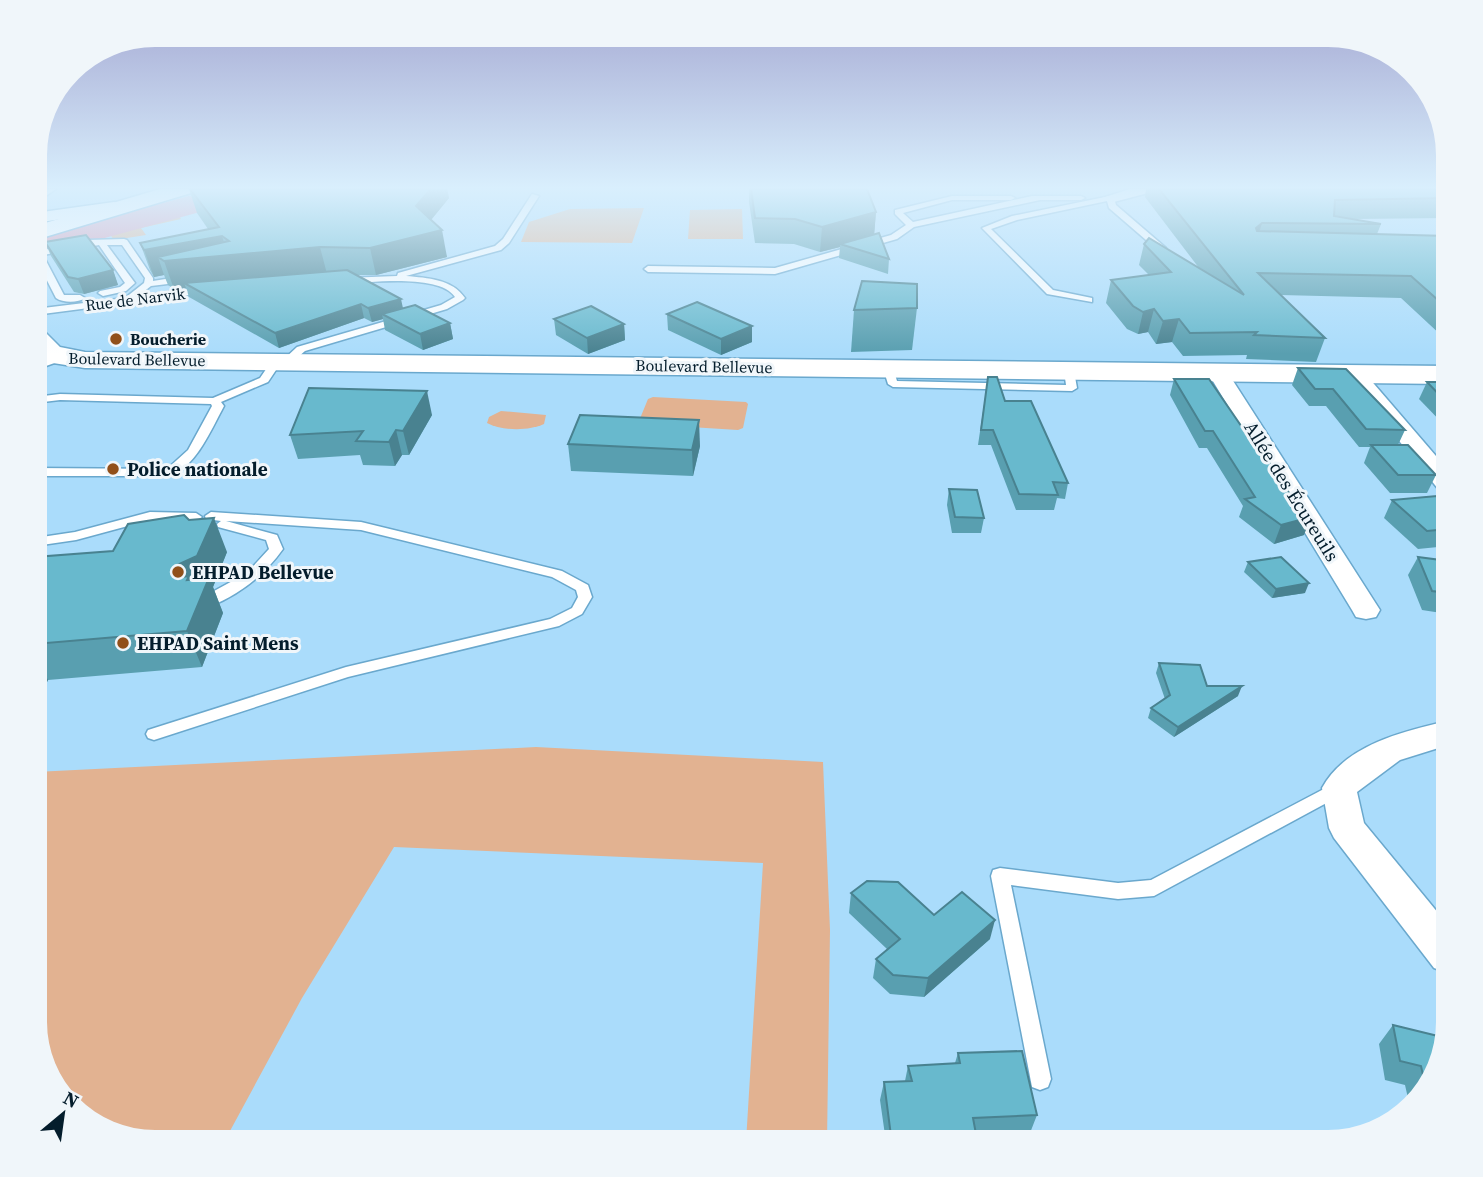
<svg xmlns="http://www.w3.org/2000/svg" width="1483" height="1177" font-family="'Source Serif 4',serif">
  <rect width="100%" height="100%" fill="#aadcfb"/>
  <!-- green -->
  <g fill="#e2b291">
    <polygon points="644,208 632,243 521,242 529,222 570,209"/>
    <polygon points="742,209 743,239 688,239 690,210"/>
    <polygon points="177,213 181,219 141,228 146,235 114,240 109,233"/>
    <polygon points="653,397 746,402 748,404 743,428 738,430 642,424 639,421 648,399"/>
    <path d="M501 411 546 415 544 424C529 431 502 431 487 423L489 417Z"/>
    <polygon points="536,747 823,762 830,930 827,1142 746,1142 763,863 394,847 302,998 224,1142 155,1142 76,1112 48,1075 35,1029 35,772"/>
  </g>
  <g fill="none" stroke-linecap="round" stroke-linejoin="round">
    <!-- river -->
    <polygon fill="#de97b1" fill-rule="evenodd" points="189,196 200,198 205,205 200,212 35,257 35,237"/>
    <!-- lane casing -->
    <g stroke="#6aa8cd" stroke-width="3">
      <g id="lane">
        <polygon points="47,189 56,189 35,203 35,197"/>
        <path d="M532 194 539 196 509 243 501 250 406 276C428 278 452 279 465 298L463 300 447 309 305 351 291 363 282 361 268 382 221 402 224 406C210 432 199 460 173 476H35V468L167 469 188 450 212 406 211 404 60 400 35 403V397L60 394 213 398 260 378 273 359 282 361 297 347 441 305 455 297C440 274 371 282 346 284L342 281 346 278 397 276 398 273 495 246 503 239Z"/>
        <polygon points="952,196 1011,196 1015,198 1011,200 952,200 903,213 913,222 1032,196 1081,196 1085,198 1081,200 1040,200 914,227 897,239 775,274 648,272 644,269 648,266 775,268 891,235 906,225 895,214 895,210"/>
        <polygon points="1110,196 1114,198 1116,205 1166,248 1166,252 1160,252 1109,208 1107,201 1017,220 991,229 1053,290 1092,298 1092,302 1047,294 982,228 1012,216"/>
        <path d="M124 239 127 240 153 278V281L184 276 188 279 184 282 151 286 138 296 204 287 209 290 204 293 35 315V309L125 298 144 283 145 278 122 245H107L135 283 126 291 103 296 98 293 100 291 120 287 125 283 99 245 43 255 64 295H80L85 298C78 303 63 303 56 298L35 257V252L88 240Z"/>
        <polygon points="888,365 893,368 897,381 1066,385 1064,371 1069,368 1074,371 1077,388 1072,391 893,387 888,384 883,368"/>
        <polygon points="150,512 196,513 202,517 196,521 150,520 76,540 35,546 35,538 75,532"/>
        <path d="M211 512 361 522 562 571 588 585 592 597 582 614 559 626 348 677 154 740 148 738 146 734 148 730 346 667 550 619 572 608 578 597 576 590 552 577 361 530 226 521 277 535 283 549C263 577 233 600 199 610L192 605 194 602 247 573 269 549 266 540 218 527 217 524 221 521 206 519 205 516Z"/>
        <polygon points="1339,781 1345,783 1348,788 1345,793 1154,896 1118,899 1011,885 1051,1079 1048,1087 1040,1090 1032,1087 991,876 993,870 1000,868 1118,883 1151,880"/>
      </g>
    </g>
    <!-- street casing -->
    <g stroke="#6aa8cd" stroke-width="3">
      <g id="street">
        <polygon points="1130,189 1163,189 1110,203 1102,198"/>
        <polygon points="114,202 120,204 120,210 35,223 35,213"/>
        <polygon points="53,351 63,357 60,361 35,370 35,357"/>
        <polygon points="1218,367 1228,373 1380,610 1376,617 1366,619 1356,617 1352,610 1208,373"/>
        <polygon points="1355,368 1362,370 1448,470 1448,492 1439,490 1348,378 1344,374"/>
        <path d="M1448 721V745L1400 760 1357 792 1364 823 1448 925V973L1434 968 1334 838 1329 828 1322 788C1345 745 1404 731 1448 721Z"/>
      </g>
    </g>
    <!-- secondary casing -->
    <g stroke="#6aa8cd" stroke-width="3">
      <polygon id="secondary" points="35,330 45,332 60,347 85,352 1448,366 1448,384 85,368 53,363 35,356"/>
    </g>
    <!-- primary casing -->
    <g stroke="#6aa8cd" stroke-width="3">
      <polygon id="primary" points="160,189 194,189 191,193 35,240 35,226"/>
    </g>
    <!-- lane -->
    <use href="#lane" fill="#fff" fill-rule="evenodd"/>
    <!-- street -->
    <use href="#street" fill="#fff" fill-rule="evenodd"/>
    <!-- secondary -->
    <use href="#secondary" fill="#fff" fill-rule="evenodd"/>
    <!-- primary -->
    <use href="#primary" fill="#fff" fill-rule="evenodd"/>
  </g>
  <!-- wall -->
  <g fill="#599fb0">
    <polygon points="189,189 447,189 449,198 431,220 447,257 376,275 356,275 403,308 450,323 453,339 423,350 385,330 383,319 372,322 364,318 279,348 189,297 186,288 174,289 168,285 164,275 154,277 150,270 140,243 208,229 197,213"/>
    <polygon points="749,189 867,189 876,212 874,234 889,259 888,274 839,258 840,247 820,252 794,244 755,243 749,202"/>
    <polygon points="1146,189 1442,189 1448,194 1448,218 1352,219 1381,224 1377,234 1448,236 1448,337 1443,337 1401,298 1281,295 1325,338 1316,362 1246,359 1247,355 1183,356 1172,342 1156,344 1148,332 1138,334 1127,329 1106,303 1111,280 1149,275 1139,265 1144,244 1199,268 1145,197"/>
    <polygon points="45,242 113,270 118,285 84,294 74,292 51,256"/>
    <polygon points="917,308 912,350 851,352 854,310"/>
    <polygon points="667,314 752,326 752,342 721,355 668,330"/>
    <polygon points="554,319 624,324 625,340 588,354 556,335"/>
    <polygon points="1298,368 1405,430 1398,445 1436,475 1427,493 1390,493 1364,463 1370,447 1359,447 1326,406 1309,406 1292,385"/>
    <polygon points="988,377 1005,401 1068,483 1065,499 1057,498 1054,510 1016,510 991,445 978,445"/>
    <polygon points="1174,379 1292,503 1304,535 1274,544 1239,517 1243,506 1207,448 1199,448 1170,395"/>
    <polygon points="1427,382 1448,382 1448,429 1419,399"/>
    <polygon points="432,415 409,455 402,455 395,466 363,465 360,455 298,459 290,435"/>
    <polygon points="568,444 700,446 693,476 571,471"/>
    <polygon points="949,489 984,518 981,533 952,533 947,505"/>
    <polygon points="1392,500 1448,505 1448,546 1418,549 1384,518"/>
    <polygon points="113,551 227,552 213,587 223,613 202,667 48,680 44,688 35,689 35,557"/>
    <polygon points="1418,557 1448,561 1448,614 1422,610 1408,575"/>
    <polygon points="1248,562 1305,593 1272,598 1244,572"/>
    <polygon points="1159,663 1207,686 1238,696 1174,737 1148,718 1151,708 1165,699 1156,673"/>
    <polygon points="851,893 934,915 990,939 924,997 890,994 873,978 876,959 887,949 849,913"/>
    <polygon points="1393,1025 1442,1037 1418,1101 1410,1107 1405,1085 1385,1080 1379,1044"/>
    <polygon points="958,1053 1037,1115 1030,1133 976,1136 974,1142 886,1142 880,1100 884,1082 905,1081 908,1066 955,1063"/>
  </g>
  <!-- shaded-wall -->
  <g fill="#498290">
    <polygon points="431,189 447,189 449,198 421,232 416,206"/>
    <polygon points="876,212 874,237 840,244 840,247 820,252 822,227"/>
    <polygon points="1262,223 1256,243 1256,228"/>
    <polygon points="442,230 447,257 376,275 370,248"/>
    <polygon points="222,236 228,255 320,247 327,274 184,283 186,288 174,289 164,261 158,257 164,275 154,277 144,250"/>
    <polygon points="113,270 118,285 84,294 78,279"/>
    <polygon points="401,299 404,313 382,314 383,319 372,322 368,308"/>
    <polygon points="361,304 364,318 279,348 275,333"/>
    <polygon points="1154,309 1148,332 1138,334 1143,312"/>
    <polygon points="1179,319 1172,342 1156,344 1163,321"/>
    <polygon points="450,323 453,339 423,350 420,334"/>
    <polygon points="624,324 625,340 588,354 587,338"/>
    <polygon points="752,326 752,342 721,355 721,339"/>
    <polygon points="427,391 432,415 409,455 403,431"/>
    <polygon points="699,420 700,446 693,476 692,450"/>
    <polygon points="396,430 402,455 395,466 389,442"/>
    <polygon points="1311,517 1304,535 1274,544 1281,525"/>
    <polygon points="214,518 227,552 213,587 223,613 202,667 187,631 174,571"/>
    <polygon points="1309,583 1305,593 1272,598 1276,589"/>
    <polygon points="35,657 48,680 44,688 35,673"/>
    <polygon points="1242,686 1238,696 1174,737 1178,727"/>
    <polygon points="995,920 990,939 924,997 928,978"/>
  </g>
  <!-- building -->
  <g fill="#68b9cd" stroke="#498290" stroke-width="2">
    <polygon points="190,189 431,189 416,206 442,230 370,248 320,247 164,261 158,257 229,241 222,236 144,250 140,243 219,227"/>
    <polygon points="751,189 867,189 876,212 822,227 795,219 755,218"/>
    <polygon points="1159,189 1442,189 1448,194 1448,198 1335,200 1334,216 1381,224 1262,223 1256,228 1257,231 1448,236 1448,273 1447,273 1448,274 1448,309 1411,276 1258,273 1325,338 1254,335 1257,332 1190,333 1179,319 1163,321 1154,309 1143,312 1133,306 1111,280 1171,272 1144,244 1149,238 1244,295"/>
    <polygon points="879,233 889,259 840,244"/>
    <polygon points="86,235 113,270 78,279 68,277 45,242"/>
    <polygon points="347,270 401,299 368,308 361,304 275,333 184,283"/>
    <polygon points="862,281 917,284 917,308 854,310"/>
    <polygon points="697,302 752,326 721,339 667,314"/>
    <polygon points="415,305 450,323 420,334 382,314"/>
    <polygon points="591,306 624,324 587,338 554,319"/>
    <polygon points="1298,368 1346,369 1405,430 1366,429 1333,389 1315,389"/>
    <polygon points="988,377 997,377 1005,401 1031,401 1068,483 1053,482 1058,495 1019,494 993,430 981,430"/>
    <polygon points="1174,379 1209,379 1259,452 1263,452 1293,499 1288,500 1311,517 1281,525 1245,499 1255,497 1213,431 1205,431"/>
    <polygon points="1427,382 1448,382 1448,404"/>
    <polygon points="309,388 427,391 403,431 396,430 389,442 356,441 363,431 290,435"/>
    <polygon points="580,415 699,420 692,450 568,444"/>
    <polygon points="1371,445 1408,445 1436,475 1398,475"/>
    <polygon points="949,489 977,490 984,518 955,517"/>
    <polygon points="1437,496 1448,505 1448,529 1427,531 1392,500"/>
    <polygon points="184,515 189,520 214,518 197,556 177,565 174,571 182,577 189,576 187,580 209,578 187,631 35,644 35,557 113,551 128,524"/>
    <polygon points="1281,557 1309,583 1276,589 1248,562"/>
    <polygon points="1418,557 1448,561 1448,593 1432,591"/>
    <polygon points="1159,663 1200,665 1207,686 1242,686 1178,727 1151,708 1170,695"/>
    <polygon points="867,881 898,882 934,915 962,892 995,920 928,978 893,975 876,959 900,939 851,893"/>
    <polygon points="1393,1025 1442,1037 1425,1084 1421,1066 1400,1061"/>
    <polygon points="1022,1051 1037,1115 973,1118 976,1134 891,1136 884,1082 912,1081 908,1066 960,1063 958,1053"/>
  </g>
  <!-- sky -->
  <linearGradient id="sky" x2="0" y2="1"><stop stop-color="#a4a8d2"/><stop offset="0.53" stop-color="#d9effd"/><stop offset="1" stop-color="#d9effd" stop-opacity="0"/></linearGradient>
  <rect width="1483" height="354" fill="url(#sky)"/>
  <!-- markers -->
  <g fill="#91501a" stroke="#f0f6fa" stroke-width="2.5">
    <circle cx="116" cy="339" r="7"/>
    <circle cx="113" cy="469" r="7"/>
    <circle cx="178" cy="572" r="7"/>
    <circle cx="123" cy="643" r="7"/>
  </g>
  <g text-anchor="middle" stroke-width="6" stroke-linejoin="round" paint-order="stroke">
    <!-- far-street labels -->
    <g font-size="16" fill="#041d2c" stroke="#f0f6fa">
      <text transform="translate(135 299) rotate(-7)" y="6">Rue de Narvik</text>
      <text transform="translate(137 359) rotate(1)" y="6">Boulevard Bellevue</text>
      <text transform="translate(704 366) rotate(1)" y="6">Boulevard Bellevue</text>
    </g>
    <!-- far-poi labels -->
    <g font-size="16" font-weight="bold" fill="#041d2c" stroke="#f0f6fa" text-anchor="start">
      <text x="130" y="345">Boucherie</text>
    </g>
    <!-- poi labels -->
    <g font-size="19" font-weight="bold" fill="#041d2c" stroke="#f0f6fa" text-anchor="start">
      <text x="127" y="476">Police nationale</text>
      <text x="192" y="579">EHPAD Bellevue</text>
      <text x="137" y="650">EHPAD Saint Mens</text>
    </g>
    <!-- street labels -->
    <g font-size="19" fill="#041d2c" stroke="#f0f6fa">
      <text transform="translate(1292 491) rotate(58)" y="7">Allée des Écureuils</text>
    </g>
  </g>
  <!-- crop -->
  <path d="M0 0H1483V1177H0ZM155 47H1328A108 108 0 0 1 1436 155V1022A108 108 0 0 1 1328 1130H155A108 108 0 0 1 47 1022V155A108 108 0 0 1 155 47Z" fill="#f0f6fa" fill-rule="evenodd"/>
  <!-- north arrow -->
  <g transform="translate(63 1114) rotate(29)" stroke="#f0f6fa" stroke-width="5" paint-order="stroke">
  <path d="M0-5L12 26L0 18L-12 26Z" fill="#041d2c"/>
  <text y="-10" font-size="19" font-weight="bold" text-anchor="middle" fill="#041d2c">N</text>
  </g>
</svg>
